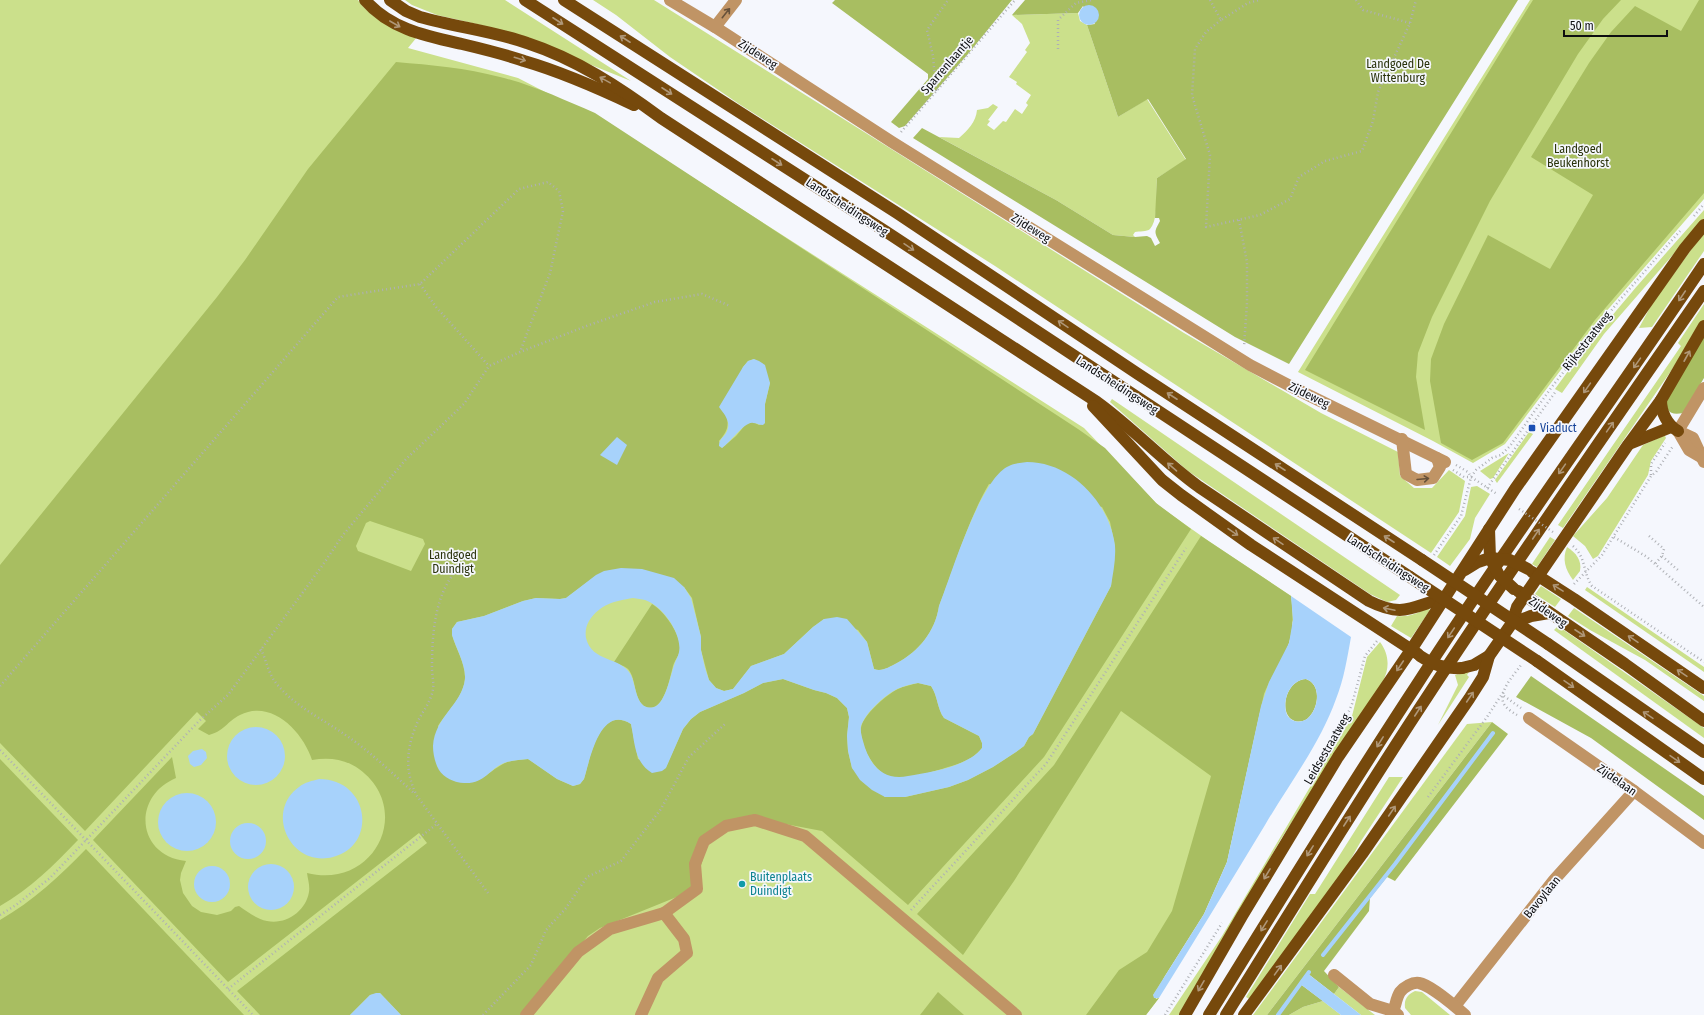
<svg xmlns="http://www.w3.org/2000/svg" width="1704" height="1015" font-family="'Fira Sans Condensed',sans-serif">
  <rect width="100%" height="100%" fill="#f5f7fd"/>
  <!-- green -->
  <g fill="#cbe08b">
    <path d="M0 0H358C372 20 395 28 417 37L408 48 518 78 615 128 1084 428 1159 506 1210 542 1291 596 1293 620 1156 999 1159 998 1146 1015H0Z"/>
    <polygon points="405,0 505,0 631,81 527,39 481,25 437,15 412,5"/>
    <polygon points="593,0 654,0 1184,333 1321,413 1398,452 1400,476 1414,488 1432,488 1449,470 1465,481 1459,512 1431,553 995,266 739,104 670,57 616,15"/>
    <polygon points="1530,0 1704,0 1704,199 1597,322 1505,444 1473,463 1433,441 1298,372"/>
    <path d="M1078 13 1080 21 1087 25 1118 117 1147 99 1186 160 1157 178C1156 191 1159 219 1150 229 1147 232 1139 231 1135 232L1133 235 1135 237 1113 235 1056 200 939 137 959 138C968 130 976 122 977 110L988 108 993 104 998 107 988 120 990 121 987 125 994 130 1003 121 1006 122 1015 109 1022 114 1028 105 1026 103 1031 95 1016 84 1017 82 1009 77 1027 52 1025 50 1030 43 1022 24 1012 15Z"/>
    <path d="M1704 210V219L1604 334 1562 393 1555 389C1600 326 1653 268 1704 210Z"/>
    <polygon points="1704,232 1704,251 1652,327 1639,328 1653,302"/>
    <polygon points="1704,304 1704,320 1697,333 1563,528 1558,525 1681,346 1678,343"/>
    <polygon points="1112,399 1400,595 1396,600 1387,602 1370,594 1188,471 1110,402"/>
    <polygon points="1529,432 1533,434 1497,483 1495,480"/>
    <polygon points="1663,436 1665,436 1666,438 1651,461 1648,475 1598,556 1593,559 1585,546 1573,536 1607,498 1643,445"/>
    <polygon points="1509,453 1493,478 1490,479 1480,471"/>
    <polygon points="1477,486 1490,494 1475,518 1470,539 1450,566 1437,557 1465,516 1471,487"/>
    <polygon points="1550,537 1555,540 1537,567 1532,564"/>
    <path d="M1567 547C1576 553 1582 560 1580 571L1573 580C1565 569 1562 559 1567 547Z"/>
    <polygon points="1541,586 1561,599 1555,607 1535,594"/>
    <polygon points="1587,587 1704,667 1704,672 1585,590"/>
    <path d="M1427 608 1430 610 1411 638 1391 626 1397 616C1408 617 1417 614 1427 608Z"/>
    <polygon points="1574,608 1704,696 1704,701 1645,660 1590,630 1568,616"/>
    <polygon points="1558,626 1704,728 1704,738 1554,630"/>
    <path d="M1380 642C1389 654 1390 668 1383 681L1281 839 1181 1015H1169L1222 936 1352 716 1367 657Z"/>
    <polygon points="1469,672 1467,675 1469,677 1438,725 1458,685 1455,675"/>
    <polygon points="1492,722 1267,1015 1253,1015 1467,724"/>
    <polygon points="1389,777 1403,777 1361,841 1343,873 1251,1000 1246,997 1310,894 1315,894"/>
    <polygon points="1339,987 1375,1015 1361,1015 1334,994"/>
    <path d="M1415 991 1422 992 1450 1015H1411L1405 1008C1404 999 1407 995 1415 991Z"/>
    <polygon points="1323,1001 1341,1015 1289,1015 1303,1007"/>
  </g>
  <!-- forest -->
  <g fill="#a8be61" fill-rule="evenodd">
    <polygon points="835,0 1012,0 968,54 905,126 899,128 891,122 928,79 928,74 832,3"/>
    <path d="M1025 0H1518L1289 364 1235 337 913 138 922 128 1056 200 1113 235 1135 237 1147 236 1151 238 1155 246 1160 243C1154 232 1154 232 1160 221L1159 218H1155L1157 178 1186 159 1148 99 1118 117 1087 25 1095 24 1083 6 1078 13 1012 15Z"/>
    <polygon points="1533,0 1621,0 1603,19 1578,54 1490,201 1432,317 1418,353 1416,377 1425,430 1305,370"/>
    <polygon points="1699,0 1704,0 1704,193 1595,320 1503,443 1472,460 1441,443 1430,381 1431,359 1444,324 1488,235 1550,269 1593,195 1531,157 1589,63 1611,32 1635,6 1681,31"/>
    <path d="M396 62C431 65 466 68 500 77 533 85 564 100 595 113L1078 429 1105 448 1156 503 1191 529 1044 757 908 905 822 831 764 820 711 831 694 890 600 928 588 936 521 1015H401L380 993 370 995 350 1015H260L237 991 427 843 419 833 228 982 93 840 172 757 176 778C131 797 137 856 186 861L181 873 180 880 183 893 192 906 201 912 217 915 231 911 235 907 239 906C248 912 256 919 267 921 286 925 306 911 309 892 310 886 308 880 307 873 375 890 414 809 359 769 345 759 329 757 312 760 303 732 272 699 240 715 226 722 226 730 209 735L198 729 206 721 197 712 85 831 0 743V565L217 297 245 260 308 169ZM754 359 770 383 765 404V423L759 425 753 422 746 424 736 436 722 448 719 441C726 433 729 428 727 417L743 367 748 361ZM989 484 1102 507 1110 522 1115 546 1111 586 1033 734 1029 737 1024 746 1016 752 993 767 968 780 949 787 905 797H885L852 768 848 751 847 736 849 717 847 708 837 698 826 693 814 690 783 679 763 683 744 693 700 712 691 719 683 729 666 767 638 759 631 724C599 704 590 759 584 779L580 784 573 786 557 779 528 759C520 760 509 760 503 764 483 775 481 786 454 781L438 726C447 712 465 695 465 677 465 663 456 649 452 635V629L457 622 484 616 523 601 536 598 560 599 566 598 597 575 684 587 692 598 701 637V650L709 680 716 688 724 691 733 689 751 666 784 654 813 627 824 619 858 630 867 642 874 669C882 672 889 667 897 663 919 651 935 632 939 606 955 566 967 522 989 484ZM370 521 423 539 425 544 411 571 358 551 356 546 366 523Z"/>
    <path d="M1704 334V378L1683 413C1669 416 1666 410 1666 398Z"/>
    <path d="M1201 536 1291 596C1293 612 1294 627 1289 643 1283 661 1271 676 1264 694L1227 862 1204 914 1153 995 1156 999 1159 998 1146 1015H1086L1119 970 1147 952 1172 911 1211 776 1121 711 1014 881 963 955 917 914 1054 765Z"/>
    <path d="M652 604C664 611 679 632 680 646 681 654 675 659 673 666 670 677 664 714 646 707 633 701 637 679 628 669 625 666 618 664 614 662Z"/>
    <polygon points="1531,676 1704,796 1704,820 1591,738 1516,697"/>
    <path d="M1306 679C1321 684 1319 706 1310 716 1303 725 1289 723 1286 711 1283 697 1291 680 1306 679Z"/>
    <path d="M918 683 931 686C938 696 937 709 944 718L979 736 982 743V748C972 761 957 764 942 769 927 773 907 780 891 777 882 775 874 766 869 757 865 750 860 737 861 728 863 715 886 695 898 689 904 686 911 685 918 683Z"/>
    <polygon points="1492,722 1508,734 1395,881 1387,877 1370,898 1369,911 1324,971 1339,987 1334,994 1307,973 1299,983 1323,1001 1303,1007 1289,1015 1267,1015"/>
    <path d="M0 759 78 840C54 865 30 889 0 906Z"/>
    <path d="M86 849 244 1015H0V920C33 901 60 876 86 849Z"/>
    <polygon points="938,992 964,1015 920,1015"/>
  </g>
  <!-- water -->
  <g fill="#a7d2fb" fill-rule="evenodd">
    <circle cx="1089" cy="15" r="10"/>
    <path d="M754 359 759 361 765 365 770 383 765 404V423L763 425C759 425 757 423 753 423 745 421 730 443 722 448L719 446C719 439 723 438 726 433 732 423 725 415 719 407L743 367 748 361Z"/>
    <polygon points="617,437 627,445 617,465 600,455"/>
    <path d="M1027 462C1071 462 1110 503 1115 546 1116 559 1113 573 1111 586L1033 734 1029 737 1024 746 1016 752 993 767 968 780 949 787 905 797H885L872 790 860 780 852 768 848 751 847 736 849 717 847 708 837 698 826 693 814 690 783 679 763 683 744 693 700 712 691 719 683 729 666 768 662 771 652 773C634 762 635 743 631 724 600 704 590 760 584 779L580 784 573 786 557 779 528 759C521 760 511 760 504 763 489 769 485 784 464 783 455 783 443 777 439 770 435 763 433 754 433 746 435 716 462 705 465 679 466 665 456 648 452 635V629L457 622 484 616 523 601 536 598 560 599 566 598 596 575 604 571 621 568 642 569 674 578 684 587 691 598 701 637V650L705 668 709 680 716 688 724 691 733 689 751 666 784 654 813 627 824 619 837 617 847 619 867 642 874 669C882 672 889 667 897 663 919 651 935 632 939 606 951 576 980 478 1009 466 1014 463 1021 463 1027 462ZM633 598C637 599 642 599 645 600 664 606 687 640 677 658 671 669 667 703 654 707 636 712 636 685 631 675 621 656 592 663 586 638 585 632 586 626 589 621 600 604 615 601 633 598ZM918 683 931 686C938 696 937 709 944 718L979 736 982 743V748C967 767 931 772 908 776 883 781 869 765 863 741 862 737 860 731 861 726 866 712 884 696 897 689 904 686 911 684 918 683Z"/>
    <path d="M1291 596 1351 637C1347 659 1344 679 1336 699 1320 744 1289 784 1265 825 1230 883 1195 940 1159 998H1154L1153 995 1204 914 1227 862 1261 706 1269 682 1289 643 1293 620ZM1306 679C1321 684 1319 706 1310 716 1303 725 1289 723 1286 712 1283 697 1291 680 1306 679Z"/>
    <circle cx="256" cy="756" r="29"/>
    <polygon points="202,749 206,752 207,758 201,765 194,767 190,764 188,756 193,751"/>
    <path d="M319 779C370 779 378 846 333 857 291 868 264 812 299 787 305 782 312 781 319 779Z"/>
    <circle cx="187" cy="822" r="29"/>
    <circle cx="248" cy="841" r="18"/>
    <circle cx="271" cy="887" r="23"/>
    <circle cx="212" cy="884" r="18"/>
    <polygon points="1307,973 1361,1015 1341,1015 1299,983"/>
    <polygon points="376,993 380,993 401,1015 350,1015 370,995"/>
  </g>
  <g fill="none" stroke-linecap="round" stroke-linejoin="round">
    <!-- stream -->
    <g stroke="#a7d2fb" stroke-width="4">
      <polyline points="1323,955 1395,864 1493,733"/>
      <polyline points="1278,1015 1309,972"/>
    </g>
    <!-- path -->
    <g stroke="#aeb0b5" stroke-width="2.5" stroke-dasharray="1 3" stroke-linecap="butt">
      <polyline points="1210,0 1221,20 1248,3 1259,0"/>
      <polyline points="1356,0 1363,10 1410,23"/>
      <polyline points="1221,20 1206,32 1195,49 1192,95 1210,155 1206,227 1260,215 1290,199 1299,177 1325,161 1362,151 1373,121 1378,92 1410,23 1416,0"/>
      <polyline points="1058,49 1058,20 1076,3 1092,0"/>
      <polyline points="936,91 933,56 927,30 948,0"/>
      <polyline points="901,132 1015,0"/>
      <polyline points="1694,216 1704,204"/>
      <polyline points="1239,220 1247,262 1247,303 1244,347"/>
      <polyline points="420,284 436,307 489,366"/>
      <polyline points="1456,465 1468,472 1471,477 1497,494"/>
      <polyline points="1453,470 1464,477 1471,477"/>
      <polyline points="1651,475 1651,464 1665,443"/>
      <polyline points="1487,488 1556,391"/>
      <polyline points="1649,536 1664,549 1662,556 1655,564"/>
      <polyline points="1614,537 1647,557 1704,607"/>
      <path d="M1573 546C1587 559 1582 571 1592 586L1704 662"/>
      <polyline points="1434,555 1461,516 1471,477 1476,470 1492,458 1501,455 1510,446 1551,388 1618,302 1680,231"/>
      <polyline points="1662,556 1679,571"/>
      <path d="M464 562C435 588 432 631 432 668 432 675 434 682 433 689 432 698 425 709 420 717 407 743 403 769 417 796L488 893"/>
      <polyline points="1574,584 1602,555 1651,476 1656,472 1673,446"/>
      <path d="M261 649C266 660 269 675 276 683 295 707 323 719 347 736 372 753 393 774 415 794"/>
      <polyline points="0,686 338,297 420,284 519,189 548,182 559,191 563,211 550,273 520,352"/>
      <polyline points="1504,696 1521,708"/>
      <path d="M1517 715C1512 712 1505 708 1503 702 1500 689 1514 675 1521 665"/>
      <polyline points="1338,733 1346,718 1352,704 1365,656 1377,641"/>
      <polyline points="0,750 253,1015"/>
      <polyline points="1428,797 1487,717 1504,691"/>
      <polyline points="911,910 1046,764 1186,548"/>
      <polyline points="0,915 16,905 50,878 199,721 228,695 322,566 343,535 406,459 464,404 489,366 520,352 589,325 655,302 702,294 730,306"/>
      <polyline points="228,989 438,823"/>
      <polyline points="483,1015 531,965 546,930 566,908 587,877 621,861 661,809 689,757 725,724"/>
      <polyline points="1165,1015 1222,923"/>
    </g>
    <!-- minor -->
    <g stroke="#c09465" stroke-width="12">
      <polyline points="670,0 715,27 892,142 1250,365 1300,391 1445,462"/>
      <polyline points="715,27 736,0"/>
      <polyline points="1678,431 1704,388"/>
      <polyline points="1678,431 1693,438 1704,462"/>
      <polyline points="1678,431 1689,450 1701,457"/>
      <polyline points="1402,439 1406,474 1417,480 1433,478 1440,467 1437,458"/>
      <polyline points="1529,718 1634,791 1704,843"/>
      <polyline points="1334,975 1370,1004 1393,1011 1398,1015"/>
      <polyline points="1455,1006 1554,880 1634,791"/>
      <polyline points="526,1015 578,952 610,929 664,913 697,889 695,864 704,841 726,826 755,820 805,836 1016,1015"/>
      <polyline points="641,1015 658,978 687,953 684,939 664,913"/>
      <path d="M1391 1015C1396 1008 1395 1000 1400 992 1404 987 1412 982 1419 983 1430 985 1456 1007 1465 1015"/>
    </g>
    <!-- major -->
    <g stroke="#76490c" stroke-width="12">
      <path d="M365 0C390 29 426 36 462 44 483 49 504 54 524 61 562 72 598 88 634 105"/>
      <path d="M390 0 406 11 420 17C455 27 493 31 527 43 576 59 619 87 661 118L1097 402C1133 428 1163 461 1199 487L1369 601C1403 618 1411 607 1444 598"/>
      <polyline points="525,0 885,231 1410,577"/>
      <polyline points="564,0 897,213 1138,374 1422,560"/>
      <path d="M1661 400C1661 412 1667 425 1678 431"/>
      <polyline points="1093,406 1162,480 1181,495 1251,545 1418,654"/>
      <polyline points="1629,444 1671,427"/>
      <polyline points="1465,570 1478,562 1490,558 1489,529"/>
      <polyline points="1532,572 1574,599 1704,688"/>
      <polyline points="1518,591 1625,664 1704,721"/>
      <polyline points="1512,623 1531,616 1549,613"/>
      <polyline points="1548,644 1704,752"/>
      <polyline points="1537,661 1704,779"/>
      <polyline points="1462,668 1474,665 1489,656"/>
      <polyline points="1185,1015 1242,916 1338,757 1411,650 1515,489 1685,248 1704,225"/>
      <path d="M1209 1015C1277 905 1345 794 1416 686 1508 543 1609 405 1704 264"/>
      <path d="M1226 1015C1293 908 1359 800 1429 694 1518 558 1611 425 1704 291"/>
      <polyline points="1244,1015 1362,854 1469,699 1483,677 1489,656 1512,623 1517,607 1628,445 1661,400 1704,326"/>
    </g>
    <!-- path-bridge -->
    <polyline stroke="#aeb0b5" stroke-width="2.5" stroke-dasharray="1 3" stroke-linecap="butt" points="1519,509 1553,532"/>
    <!-- major-bridge -->
    <g stroke="#76490c" stroke-width="12">
      <polyline points="1422,560 1548,644"/>
      <polyline points="1410,577 1537,661"/>
      <polyline points="1514,589 1499,575 1490,558 1510,560 1528,569"/>
      <path d="M1420 656C1434 665 1445 669 1462 668"/>
    </g>
  </g>
  <!-- one-way arrows -->
  <defs><path id="oneway-shaft" d="M-6 0H5M1.5-3L5.5 0L1.5 3" fill="none" stroke-width="1.6" stroke-linecap="round" stroke-linejoin="round"/></defs>
  <g stroke="#66513a">
    <use href="#oneway-shaft" transform="translate(726 13) rotate(-51)"/>
    <use href="#oneway-shaft" transform="translate(1423 479) rotate(-5)"/>
  </g>
  <g stroke="#af9778">
    <use href="#oneway-shaft" transform="translate(558 21) rotate(33)"/>
    <use href="#oneway-shaft" transform="translate(395 24) rotate(30)"/>
    <use href="#oneway-shaft" transform="translate(625 39) rotate(-147)"/>
    <use href="#oneway-shaft" transform="translate(520 59) rotate(17)"/>
    <use href="#oneway-shaft" transform="translate(605 80) rotate(-151)"/>
    <use href="#oneway-shaft" transform="translate(667 91) rotate(33)"/>
    <use href="#oneway-shaft" transform="translate(777 162) rotate(33)"/>
    <use href="#oneway-shaft" transform="translate(909 247) rotate(34)"/>
    <use href="#oneway-shaft" transform="translate(1682 296) rotate(124)"/>
    <use href="#oneway-shaft" transform="translate(1063 324) rotate(-146)"/>
    <use href="#oneway-shaft" transform="translate(1687 356) rotate(-61)"/>
    <use href="#oneway-shaft" transform="translate(1637 363) rotate(125)"/>
    <use href="#oneway-shaft" transform="translate(1587 388) rotate(125)"/>
    <use href="#oneway-shaft" transform="translate(1172 396) rotate(-147)"/>
    <use href="#oneway-shaft" transform="translate(1610 427) rotate(-55)"/>
    <use href="#oneway-shaft" transform="translate(1172 467) rotate(-139)"/>
    <use href="#oneway-shaft" transform="translate(1280 467) rotate(-147)"/>
    <use href="#oneway-shaft" transform="translate(1562 469) rotate(125)"/>
    <use href="#oneway-shaft" transform="translate(1233 532) rotate(34)"/>
    <use href="#oneway-shaft" transform="translate(1536 534) rotate(-56)"/>
    <use href="#oneway-shaft" transform="translate(1389 539) rotate(-147)"/>
    <use href="#oneway-shaft" transform="translate(1278 541) rotate(-146)"/>
    <use href="#oneway-shaft" transform="translate(1558 588) rotate(-148)"/>
    <use href="#oneway-shaft" transform="translate(1389 609) rotate(-168)"/>
    <use href="#oneway-shaft" transform="translate(1451 633) rotate(124)"/>
    <use href="#oneway-shaft" transform="translate(1580 633) rotate(33)"/>
    <use href="#oneway-shaft" transform="translate(1633 639) rotate(-146)"/>
    <use href="#oneway-shaft" transform="translate(1400 666) rotate(124)"/>
    <use href="#oneway-shaft" transform="translate(1682 673) rotate(-146)"/>
    <use href="#oneway-shaft" transform="translate(1569 684) rotate(35)"/>
    <use href="#oneway-shaft" transform="translate(1470 697) rotate(-56)"/>
    <use href="#oneway-shaft" transform="translate(1418 711) rotate(-57)"/>
    <use href="#oneway-shaft" transform="translate(1648 715) rotate(-146)"/>
    <use href="#oneway-shaft" transform="translate(1380 742) rotate(122)"/>
    <use href="#oneway-shaft" transform="translate(1675 759) rotate(35)"/>
    <use href="#oneway-shaft" transform="translate(1392 811) rotate(-56)"/>
    <use href="#oneway-shaft" transform="translate(1347 821) rotate(-57)"/>
    <use href="#oneway-shaft" transform="translate(1310 851) rotate(122)"/>
    <use href="#oneway-shaft" transform="translate(1267 874) rotate(121)"/>
    <use href="#oneway-shaft" transform="translate(1264 926) rotate(122)"/>
    <use href="#oneway-shaft" transform="translate(1278 970) rotate(-54)"/>
    <use href="#oneway-shaft" transform="translate(1201 986) rotate(120)"/>
  </g>
  <!-- markers -->
  <rect fill="#1a4fb4" stroke="#f5f7fd" stroke-width="1.5" x="1528" y="424" width="8" height="8" rx="2"/>
  <circle fill="#0f9aa8" stroke="#f5f7fd" stroke-width="1.5" cx="742" cy="884" r="4"/>
  <g text-anchor="middle" stroke-width="3.5" stroke-linejoin="round" paint-order="stroke">
    <!-- street labels -->
    <g font-size="12" fill="#0d0e10" stroke="#f5f7fd">
      <text transform="translate(758 54) rotate(33)" y="4">Zijdeweg</text>
      <text transform="translate(947 65) rotate(-49)" y="4">Sparrenlaantje</text>
      <text transform="translate(847 207) rotate(33)" y="4">Landscheidingsweg</text>
      <text transform="translate(1031 228) rotate(32)" y="4">Zijdeweg</text>
      <text transform="translate(1587 341) rotate(-52)" y="4">Rijksstraatweg</text>
      <text transform="translate(1117 385) rotate(33)" y="4">Landscheidingsweg</text>
      <text transform="translate(1309 395) rotate(26)" y="4">Zijdeweg</text>
      <text transform="translate(1388 563) rotate(33)" y="4">Landscheidingsweg</text>
      <text transform="translate(1548 612) rotate(35)" y="4">Zijdeweg</text>
      <text transform="translate(1327 749) rotate(-60)" y="4">Leidsestraatweg</text>
      <text transform="translate(1617 780) rotate(35)" y="4">Zijdelaan</text>
      <text transform="translate(1542 897) rotate(-51)" y="4">Bavoylaan</text>
    </g>
    <!-- park labels -->
    <g font-size="12" fill="#29320a" stroke="#f5f7fd">
      <text x="1398" y="68">Landgoed De<tspan x="1398" dy="14">Wittenburg</tspan></text>
      <text x="1578" y="153">Landgoed<tspan x="1578" dy="14">Beukenhorst</tspan></text>
      <text x="453" y="559">Landgoed<tspan x="453" dy="14">Duindigt</tspan></text>
    </g>
    <!-- transit labels -->
    <g font-size="12" fill="#164399" stroke="#f5f7fd" text-anchor="start">
      <text x="1540" y="432">Viaduct</text>
    </g>
    <!-- culture labels -->
    <g font-size="12" fill="#0d838f" stroke="#f5f7fd" text-anchor="start">
      <text x="750" y="881">Buitenplaats<tspan x="750" dy="14">Duindigt</tspan></text>
    </g>
  </g>
  <!-- scale -->
  <path d="M1564 30v6h103v-6" fill="none" stroke="#0d0e10" stroke-width="2"/>
  <text x="1570" y="30" font-size="12" fill="#0d0e10" stroke="#f5f7fd" stroke-width="3" paint-order="stroke">50 m</text>
</svg>
